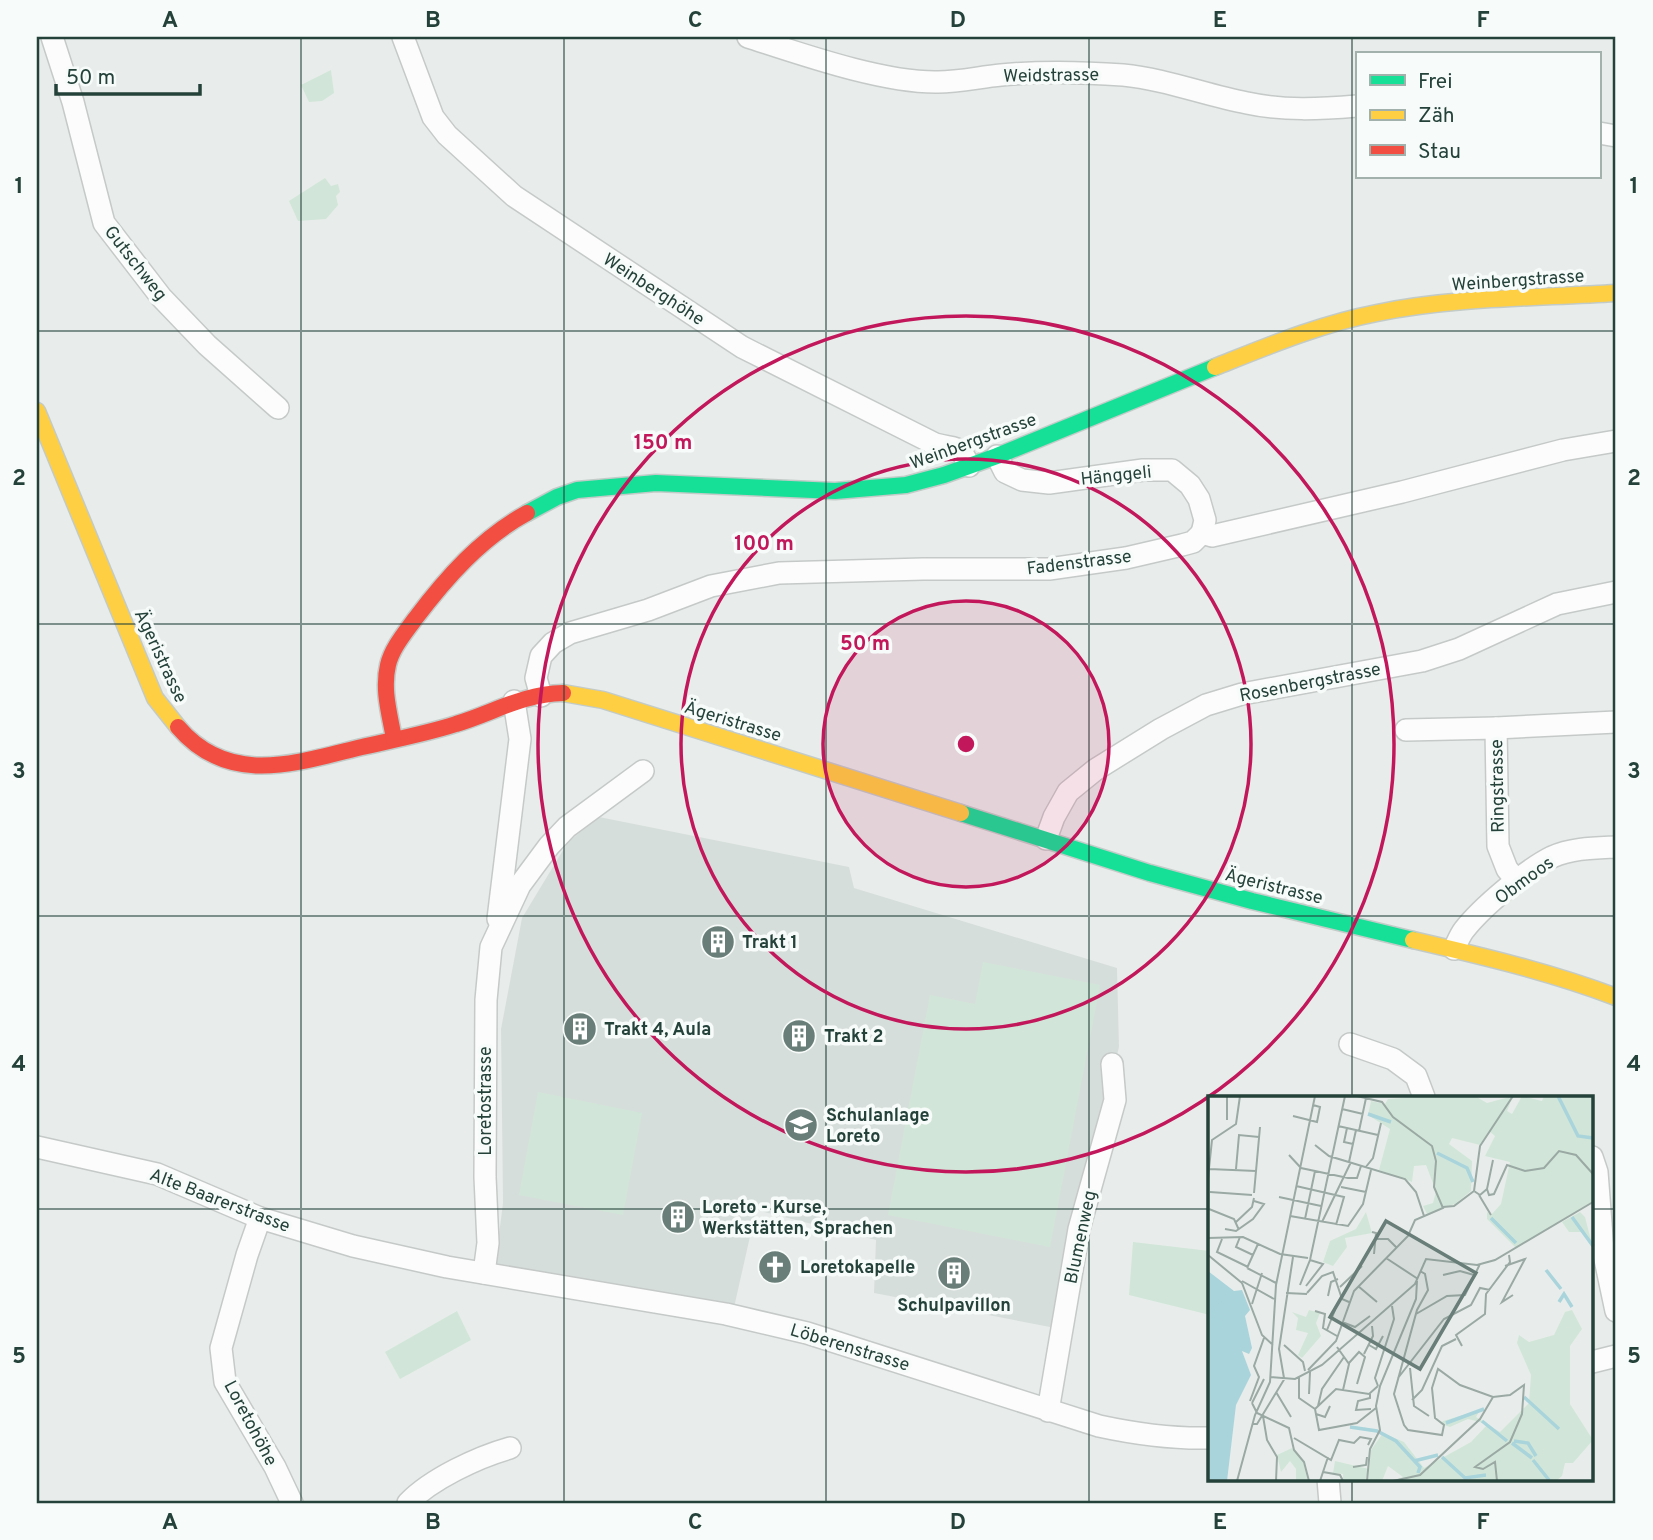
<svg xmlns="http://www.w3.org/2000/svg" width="1653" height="1540" font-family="Overpass,sans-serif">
  <rect width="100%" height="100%" fill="#e8edeb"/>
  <!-- built -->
  <polygon fill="#d6dedb" points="599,817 849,867 854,888 1117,968 1119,1047 1066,1262 1055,1328 874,1293 876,1240 756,1210 733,1312 495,1266 503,1203 501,1029 522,918 568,842"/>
  <!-- green -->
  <g fill="#d1e6d8">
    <polygon points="331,70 334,93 322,101 309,102 301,85"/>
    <polygon points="325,178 331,186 338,184 340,192 336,196 338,205 326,219 298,221 289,201"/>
    <polygon points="983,962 1100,985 1050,1247 888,1215 930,995 975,1004"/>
    <polygon points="538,1092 642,1113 623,1215 519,1195"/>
    <polygon points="1133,1242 1210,1251 1210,1315 1129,1295"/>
    <polygon points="457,1311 471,1340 400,1379 385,1352"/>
  </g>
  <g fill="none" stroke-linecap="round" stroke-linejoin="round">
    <!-- street casing -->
    <g stroke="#c5cac8" stroke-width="24">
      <g id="street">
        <polyline points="52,37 73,102 104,223 161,297 207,345 278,408"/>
        <path d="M403 37 433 117 447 135 514 196 742 347 935 444C957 450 959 443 969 466"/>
        <path d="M748 37C801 54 883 83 938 82 959 82 980 77 1001 75 1042 71 1082 72 1123 75 1165 79 1205 95 1247 103 1284 111 1320 109 1357 106"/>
        <polyline points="1599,133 1616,136"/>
        <polyline points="997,456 1005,472 1022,480 1049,483 1143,470 1172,470 1190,485 1199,499 1205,520 1202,533"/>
        <polyline points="1202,533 1212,536 1402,492 1563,450 1616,441"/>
        <polyline points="541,696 536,678 541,656 553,643 570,633 648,610 711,586 779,573 923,569 1049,569 1126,558 1182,545 1193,542 1202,533"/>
        <polyline points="1496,728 1616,722"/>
        <polyline points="1406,730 1496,728 1498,846 1507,869 1517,881"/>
        <polyline points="1046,839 1054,817 1068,792 1095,770 1161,729 1206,705 1242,694 1422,661 1459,649 1557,604 1616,592"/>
        <polyline points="498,919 520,739 514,701"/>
        <path d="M1454 949C1457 943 1460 935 1464 930 1482 907 1526 870 1552 857 1572 848 1595 848 1616 847"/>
        <polyline points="1350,1044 1393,1059 1416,1076 1424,1097"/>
        <path d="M37 1147 157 1174 260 1218 353 1246 447 1267 726 1314 807 1333 1099 1426C1136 1434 1172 1439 1210 1438"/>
        <polyline points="1592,1157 1597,1172 1603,1250 1616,1311"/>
        <polyline points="260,1218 247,1255 221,1348 225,1382 275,1467 292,1503"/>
        <polyline points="484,1273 488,1243 485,1177 486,1000 491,947 520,885 549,846 567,827 643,771"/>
        <polyline points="1592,1362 1616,1356"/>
        <polyline points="1048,1411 1079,1229 1115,1100 1112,1064"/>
        <polyline points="1328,1479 1330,1503"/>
        <path d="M408 1503C431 1479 478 1457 510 1448"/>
      </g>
    </g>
    <!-- fast casing -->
    <g stroke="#c3cbc8" stroke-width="19">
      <g id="fast">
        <polyline points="527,513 557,497 577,490 656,483 835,491 906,485 944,475 997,456 1215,367"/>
        <polyline points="961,813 1150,873 1252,901 1413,940"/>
      </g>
    </g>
    <!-- slow casing -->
    <g stroke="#c3cbc8" stroke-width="19">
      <g id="slow">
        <path d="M1215 367C1268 346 1320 324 1377 313 1455 297 1537 298 1616 293"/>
        <polyline points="37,411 155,698 178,727"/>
        <polyline points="563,693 603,700 961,813"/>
        <path d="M1413 940C1482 956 1550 972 1616 997"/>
      </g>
    </g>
    <!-- jam casing -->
    <g stroke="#c3cbc8" stroke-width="19">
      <g id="jam">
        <path d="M178 727C229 787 296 763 362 747 393 740 425 734 456 724 493 713 522 694 563 693"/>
        <path d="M394 739C390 715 382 690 388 665 392 648 405 633 415 619 446 578 481 538 527 513"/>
      </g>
    </g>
    <!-- street -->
    <use href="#street" stroke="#fcfcfc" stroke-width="21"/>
    <!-- fast -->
    <use href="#fast" stroke="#16e098" stroke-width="16"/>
    <!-- slow -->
    <use href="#slow" stroke="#ffcf43" stroke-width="16"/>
    <!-- jam -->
    <use href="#jam" stroke="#f24e42" stroke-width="16"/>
  </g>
  <!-- grid -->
  <path fill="none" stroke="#24423a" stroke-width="2" stroke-opacity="0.55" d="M301 37V1503M564 37V1503M826 37V1503M1089 37V1503M1352 37V1097M37 331H1616M37 624H1616M37 916H1616M37 1209H1210M1592 1209H1616M1352 1479V1503"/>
  <!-- distance rings -->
  <circle cx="966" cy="744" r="143" fill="#c2185b" fill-opacity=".12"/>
  <g fill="none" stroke="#c2185b" stroke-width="3.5">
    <circle cx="966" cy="744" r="143"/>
    <circle cx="966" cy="744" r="285"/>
    <circle cx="966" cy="744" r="428"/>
  </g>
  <!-- icons -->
  <defs>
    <g id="building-disc" transform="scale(1.75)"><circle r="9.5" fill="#697e78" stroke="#f7fbf9"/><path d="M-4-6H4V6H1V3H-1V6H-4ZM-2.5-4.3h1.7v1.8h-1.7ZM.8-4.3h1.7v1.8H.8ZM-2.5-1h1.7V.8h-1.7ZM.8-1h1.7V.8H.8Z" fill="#fff"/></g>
    <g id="school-disc" transform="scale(1.75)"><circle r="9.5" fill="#697e78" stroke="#f7fbf9"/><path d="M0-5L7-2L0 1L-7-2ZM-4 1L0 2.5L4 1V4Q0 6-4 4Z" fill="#fff"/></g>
    <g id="church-disc" transform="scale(1.75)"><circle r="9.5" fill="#697e78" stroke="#f7fbf9"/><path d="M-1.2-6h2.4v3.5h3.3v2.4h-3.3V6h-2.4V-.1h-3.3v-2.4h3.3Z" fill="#fff"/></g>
  </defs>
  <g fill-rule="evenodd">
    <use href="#building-disc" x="718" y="942"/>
    <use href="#building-disc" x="580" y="1029"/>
    <use href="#building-disc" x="799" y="1036"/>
    <use href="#school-disc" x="801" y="1125"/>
    <use href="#building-disc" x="678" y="1217"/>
    <use href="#church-disc" x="775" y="1267"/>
    <use href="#building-disc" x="954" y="1273"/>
  </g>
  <g text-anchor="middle" stroke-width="7" stroke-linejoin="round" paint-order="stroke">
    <!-- street labels -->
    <g font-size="18" fill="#24423a" stroke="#f7fbf9">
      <text transform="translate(1051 75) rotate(-1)" y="6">Weidstrasse</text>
      <text transform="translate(136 263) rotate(52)" y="6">Gutschweg</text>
      <text transform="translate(1518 280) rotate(-4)" y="6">Weinbergstrasse</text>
      <text transform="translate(654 289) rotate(33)" y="6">Weinberghöhe</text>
      <text transform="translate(973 441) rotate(-20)" y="6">Weinbergstrasse</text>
      <text transform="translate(1116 475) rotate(-6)" y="6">Hänggeli</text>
      <text transform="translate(1079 562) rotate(-7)" y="6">Fadenstrasse</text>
      <text transform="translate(161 656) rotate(65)" y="6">Ägeristrasse</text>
      <text transform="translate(1310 682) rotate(-11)" y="6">Rosenbergstrasse</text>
      <text transform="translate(733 721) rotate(17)" y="6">Ägeristrasse</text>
      <text transform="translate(1497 786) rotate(-91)" y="6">Ringstrasse</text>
      <text transform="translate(1524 880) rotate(-36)" y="6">Obmoos</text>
      <text transform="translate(1274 886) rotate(14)" y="6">Ägeristrasse</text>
      <text transform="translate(485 1101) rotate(-90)" y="6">Loretostrasse</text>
      <text transform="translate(220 1200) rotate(21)" y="6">Alte Baarerstrasse</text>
      <text transform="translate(1080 1237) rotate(-78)" y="6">Blumenweg</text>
      <text transform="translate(850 1347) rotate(17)" y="6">Löberenstrasse</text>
      <text transform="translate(251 1423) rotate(62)" y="6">Loretohöhe</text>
    </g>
    <!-- poi labels -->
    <g font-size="18" font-weight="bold" fill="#24423a" stroke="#f7fbf9" text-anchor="start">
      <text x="742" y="948">Trakt 1</text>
      <text x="604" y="1035">Trakt 4, Aula</text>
      <text x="824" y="1042">Trakt 2</text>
      <text x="826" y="1121">Schulanlage<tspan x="826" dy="21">Loreto</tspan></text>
      <text x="702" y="1213">Loreto - Kurse,<tspan x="702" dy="21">Werkstätten, Sprachen</tspan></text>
      <text x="800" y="1273">Loretokapelle</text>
      <text x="954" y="1311" text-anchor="middle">Schulpavillon</text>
    </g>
  </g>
  <!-- overview -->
  <g transform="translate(1208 1096)">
    <rect width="385" height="385" fill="#e8edeb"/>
    <path d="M224 0H267L279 7 305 0 299 15 304 18 314 0 334 5 336 0H385V105L308 152 279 123V116L283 119 293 108 302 66 277 60 287 40 281 35 272 49 244 42 241 48 264 65 263 95 247 108 219 118 215 110 225 107 228 95 218 69 206 70 204 86 171 74 182 33 160 19 163 5 177 8 180 3ZM158 116 164 137 137 142 139 151 125 170 115 166 122 145 148 133ZM372 116 377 121 385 152 376 136H361L354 126ZM101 214 112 217 108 227 113 240 94 262 90 259 100 237 88 234 90 222 84 216 98 221ZM364 214 374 233 362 250V308L385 344 365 367H357L354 380 348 385H185L195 381 180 370 174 385H160L163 354 175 337 196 346 216 372 263 346 280 328 260 323 242 331 233 328 235 325 272 314 268 321 292 336 321 307 323 279 309 247 311 239 321 246 346 239 357 216ZM84 352 95 366 100 385H88V373L82 365 73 376 69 359ZM127 365 161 373 157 385H135V378L125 377Z" fill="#d1e6d8"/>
    <path d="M0 175 26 195 34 194 42 214 37 220 44 252 41 258 34 255 43 279 28 309 19 385H0Z" fill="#a9d4db"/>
    <path fill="none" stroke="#a9d4db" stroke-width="3.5" d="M350 0 370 40 385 42M160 18 183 26M229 57 259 72 265 86M364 121 385 150M283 122 308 147M338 174 353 193M0 204 27 199M351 206 356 198 364 211M0 216 30 198M0 224 22 204M0 231 28 201M0 243 31 198M316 301 351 333M274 325 299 345M238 327 276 313M142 331 169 335 188 345 212 371 210 377M306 345 320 347 328 360M304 347 324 362M234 361 257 382 278 379M325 364 341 384M206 365 230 359"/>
    <path fill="none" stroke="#9aa9a4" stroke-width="2" d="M19 0V24M134 13 155 18M85 20 109 26 112 11 105 9M130 30 170 39M139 32 136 46 145 48M151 35 158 2M107 49 121 60 197 83 208 96 216 120M81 59 93 72 140 82H149L153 70M141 66 148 34M157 72 165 62 173 27M1 73 48 75M28 73 31 39 51 41M0 82 4 44 28 28 32 0M88 90 136 101 128 129M133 91 158 96M279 93 281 99 286 98 299 69 317 75 336 72 351 55 368 59 385 78M266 95 272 50 305 0M266 95 272 99 279 93 285 64M2 96 44 99M46 97 52 31M271 99 283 119M71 101 113 110M235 111 246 110 266 95M1 113 26 123 31 134M82 120 140 130 155 108 163 74M0 122V98M97 123 107 75M28 126 44 111 46 102M114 126 143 66M17 133 28 135 45 123 56 108 46 105M164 136 168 137 166 158M32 141 28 151 45 159M0 142 35 141 72 158 100 162M14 143 9 156 40 171M166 143H180L188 151M0 159 34 187M178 162 210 183M297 170 317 163 294 206 305 199M39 172 50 148M39 172 68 187M212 175 217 178 220 194 209 214 186 298 196 329 200 334 234 339 236 329 227 322 224 292 230 273 252 289 285 301 302 299 316 289 314 318 302 346 267 371 275 373 287 366 289 385M235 179 252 175 266 179M34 185 66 203M34 187 54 239 65 249M92 189 102 164 137 0M98 190 115 168 102 164M150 190 169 206M132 191 154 170M78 197 99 198M99 197 114 180 125 176 134 203 141 206M120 200 123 186 130 183M44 208 54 177M107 215 117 218 115 232 129 240M208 218 239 200 257 199 272 168M134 226 147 231 162 220M119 234 127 214M76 249 95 266 97 275M161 249 168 253 175 240M254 250 248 239 277 218 278 198 302 166 301 159M129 251 141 268 135 294M156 258 165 240 164 230M141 267 151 256 157 261 149 288M202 272 206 310 221 320M100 274 128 245 146 195 200 140 207 124 235 112 226 91 228 65 224 50 185 21 174 6 149 0M62 281 87 283 114 269 207 188 218 163 269 169 287 164 385 106M91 281V302L107 313M76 282 71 253 85 161M190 282 236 223 263 209 272 192 282 194M170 290 167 282 186 223 184 210M68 296 83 321M101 298 102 276M162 298V302L150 305 148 314 163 313M204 304 214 294 234 250 248 243M42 305 51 281 46 270 56 242M44 307 49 317 81 332 86 354 96 366 101 385M44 307 56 283M110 310 114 293 136 261M107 313 111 334 149 327 168 312M107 313 128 293 161 298 170 290M108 318 117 321 122 310M55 320 59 344 69 361 68 385M44 328H49L77 282M86 342 123 364 131 344 146 347 152 341 163 343 160 349M145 371 158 369 159 361M115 376 132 379 135 385M29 385 47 319 62 286 68 189 107 0M112 385 120 361M159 385 162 353 172 334 168 310 172 290 208 203 209 185M185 385 212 379 272 323 285 301"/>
    <path fill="#697e78" fill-opacity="0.15" stroke="#697e78" stroke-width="3.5" d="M178 125 268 177 212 273 122 221Z"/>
    <rect width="385" height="385" fill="none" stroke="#24423a" stroke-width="3.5"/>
  </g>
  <circle cx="966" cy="744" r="10" fill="#c2185b" stroke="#f7fbf9" stroke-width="3.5"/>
  <g font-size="21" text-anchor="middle" font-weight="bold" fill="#c2185b" stroke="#f7fbf9" stroke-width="7" stroke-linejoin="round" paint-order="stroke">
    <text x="663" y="449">150 m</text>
    <text x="764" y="550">100 m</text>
    <text x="865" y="650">50 m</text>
  </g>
  <!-- border -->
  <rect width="1653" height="1540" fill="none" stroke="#f7fbf9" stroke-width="77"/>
  <!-- legend -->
  <rect x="1356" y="52" width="245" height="126" fill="#f7fbf9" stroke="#a3b1ad" stroke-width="2"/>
  <rect x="1370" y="75" width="35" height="10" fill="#16e098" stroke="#a3b1ad" stroke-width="2"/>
  <text x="1418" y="88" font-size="21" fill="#24423a">Frei</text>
  <rect x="1370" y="110" width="35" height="10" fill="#ffcf43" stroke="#a3b1ad" stroke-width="2"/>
  <text x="1418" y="122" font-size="21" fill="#24423a">Zäh</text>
  <rect x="1370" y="145" width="35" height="10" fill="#f24e42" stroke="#a3b1ad" stroke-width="2"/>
  <text x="1418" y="158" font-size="21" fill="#24423a">Stau</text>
  <!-- scale -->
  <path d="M56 84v10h144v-10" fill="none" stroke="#24423a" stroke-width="3.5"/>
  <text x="66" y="84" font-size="21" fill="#24423a" stroke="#f7fbf9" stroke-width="5" paint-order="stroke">50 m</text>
  <rect x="38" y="38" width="1576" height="1464" fill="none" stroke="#24423a" stroke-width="2.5"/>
  <g font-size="23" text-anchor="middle" font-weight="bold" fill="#24423a">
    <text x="170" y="27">A</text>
    <text x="433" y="27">B</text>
    <text x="695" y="27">C</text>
    <text x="958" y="27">D</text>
    <text x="1220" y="27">E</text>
    <text x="1483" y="27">F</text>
    <text x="19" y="193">1</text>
    <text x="1634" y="193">1</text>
    <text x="19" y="485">2</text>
    <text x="1634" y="485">2</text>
    <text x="19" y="778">3</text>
    <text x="1634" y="778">3</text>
    <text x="19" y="1071">4</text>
    <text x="1634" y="1071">4</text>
    <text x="19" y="1363">5</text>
    <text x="1634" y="1363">5</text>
    <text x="170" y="1529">A</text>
    <text x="433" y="1529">B</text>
    <text x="695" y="1529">C</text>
    <text x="958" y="1529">D</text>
    <text x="1220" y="1529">E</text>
    <text x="1483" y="1529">F</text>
  </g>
</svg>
